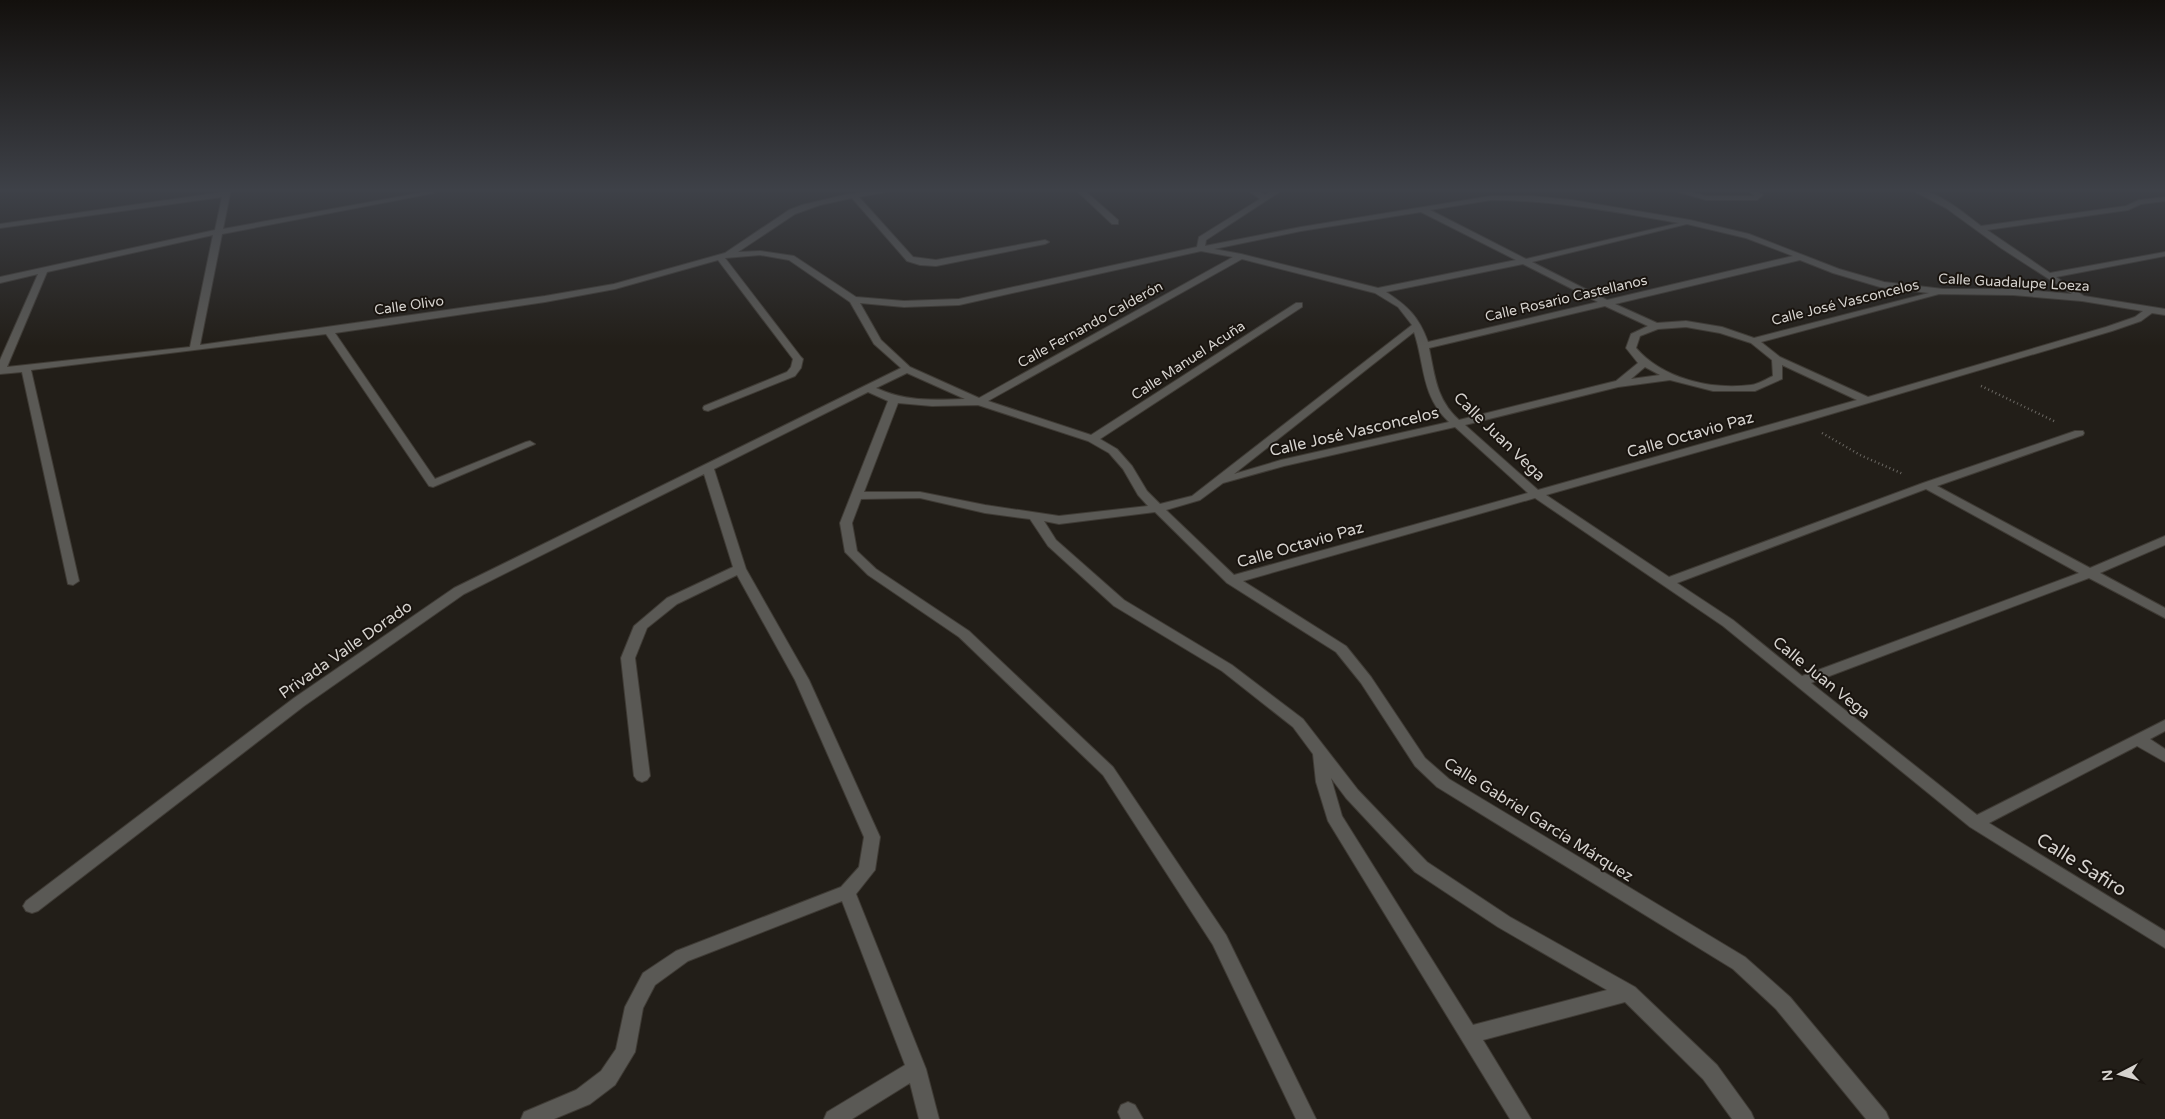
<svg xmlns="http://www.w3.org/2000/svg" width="2165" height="1119" font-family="'Varela Round',sans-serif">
  <rect width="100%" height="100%" fill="#221e18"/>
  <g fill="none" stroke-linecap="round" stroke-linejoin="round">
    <!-- minor casing -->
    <g stroke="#3f3b35" stroke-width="2">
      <g id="minor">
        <path d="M223 189H231L223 229 430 191 434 193 222 234 200 345 545 296 614 284 725 253 789 210 802 205 844 195 883 189H902L859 197 913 257 936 260 1045 240 1049 242 1045 244 936 266 920 265 907 261 852 198 820 205 795 214 738 252 760 251 794 256 856 297 904 301 959 299 1197 247 1199 237 1260 199 1246 189H1255L1265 195 1275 189H1284L1206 240 1205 246 1301 227 1491 196H1532L1572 200 1690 220 1749 234 1839 269 1884 282 1943 289H2013L2072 294 2001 248 1946 208 1910 189C1937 189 1961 211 1981 226L2126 206 2139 200 2165 197V201L2141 204 2128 210 1987 230 2050 273 2165 252V256L2056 277 2084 296 2165 309V315L2152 313 2141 321 2112 331 1804 422 1546 495 1669 577 1923 483 2075 431H2083L2084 433 2083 435 1937 486 2090 568 2165 536V545L2100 573 2165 608V618L2089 578 1811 683 1977 815 2165 720V731L2150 739 2165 749V762L2137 746 1989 823 2165 931V948L1970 827 1723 626 1535 498 1243 581 1346 646 1371 677 1425 758 1449 779 1745 957 1790 997 1886 1112 1889 1119H1866L1776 1009 1733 969 1437 787 1415 766 1361 683 1336 652 1227 583 1155 512 1059 524 1044 521 1056 540 1124 600 1232 665 1303 719 1358 790 1427 862 1510 917 1635 987 1717 1065 1751 1112 1754 1119H1732L1703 1079 1625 1002 1483 1040 1531 1119H1510L1328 821 1316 782 1313 754 1293 727 1222 671 1114 606 1048 546 1030 519 985 513 920 498 861 499 852 523 857 551 876 569 969 631 1113 767 1226 935 1316 1119H1296L1213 945 1103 775 959 637 868 575 845 552 840 523 888 401 868 392 714 469 746 569 809 680 880 837 875 870 856 894 926 1069 939 1119H919L910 1083 852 1119H824L827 1112 905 1065 842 901 688 961 655 985 643 1008 635 1052 615 1085 590 1104 554 1119H521L524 1112 576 1090 601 1071 616 1049 625 1007 643 973 676 951 841 887 859 867 864 837 795 680 737 575 677 604 647 628 635 658 650 776 647 780 642 782 637 780 634 776 621 658 634 626 667 598 733 567 704 474 464 594 304 706 38 911 32 913 26 911 23 906 26 901 294 698 454 588 901 368 874 344 850 302 789 260 760 255 725 258 801 357 803 359 801 368 795 376 708 411 704 410 703 408 704 406 787 372 791 367 793 359 718 260 615 289 545 302 335 333 435 479 526 442 530 441 535 444 433 487 429 486 326 334 31 370 79 581 73 585 68 584 22 372 0 374V360L38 274 0 283V277L215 230 222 197 0 228V224L223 192ZM1491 200C1555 200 1616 212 1679 223L1526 259 1430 210ZM1421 212 1516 260 1378 288 1241 254 1214 249 1301 231ZM1687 224 1746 238 1793 256 1607 300 1532 262ZM213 235 190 347 7 367 47 272ZM1201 251 1233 257 979 398 910 367 881 340 860 303 904 307 959 305ZM1242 259 1375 293 1398 307 1412 325 1192 496 1160 504 1147 491 1132 466 1117 449 1100 439 1302 307V303H1296L1091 435 988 401ZM1800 260 1833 273 1880 287 1929 293 1754 338 1722 327 1686 321 1657 323 1615 304ZM1523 264 1598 302 1428 342C1419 317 1408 306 1386 292ZM1939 294 2013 295 2082 301 2143 311 2135 317 2106 327 1868 397 1780 357 1761 342ZM1605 306 1648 326 1631 334 1626 348 1638 363 1616 381 1459 420C1436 399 1435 376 1429 348ZM1686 327 1720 333 1751 343 1772 360 1773 376C1766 379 1759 384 1751 385 1711 390 1663 379 1636 348L1640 336 1658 329ZM1414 332C1425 365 1421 396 1449 422L1281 460 1234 474ZM1782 365 1857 400 1538 490 1465 425 1618 387 1670 380 1713 391H1755L1782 379ZM1645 367 1660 375 1631 379ZM907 373 965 399C932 400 907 402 876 388ZM898 403 932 406 978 405 1088 441 1109 453 1123 469 1138 495 1148 506 1059 516 985 505 920 492H864ZM1455 427 1528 493 1234 575 1166 510 1200 500 1223 483 1284 466ZM1926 489 2079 573 1802 676 1733 620 1677 583ZM1331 778 1346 798 1415 872 1498 927 1607 990 1473 1025 1342 816Z"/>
        <polygon points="760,189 768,189 769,190 765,192"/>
        <polygon points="1075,189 1083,189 1118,220 1118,224 1112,224"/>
        <polygon points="1668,189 1681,189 1706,196 1755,196 1745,189 1754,189 1763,195 1757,200 1706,200"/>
        <polygon points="1128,1102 1135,1105 1143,1119 1121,1119 1118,1112 1121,1105"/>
      </g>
    </g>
    <!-- path -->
    <g stroke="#6b6863" stroke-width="2.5" stroke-dasharray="1 3" stroke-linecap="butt">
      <polyline points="1981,386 2056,422"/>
      <polyline points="1822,433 1860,455 1903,474"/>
    </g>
    <!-- minor -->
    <use href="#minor" fill="#5a5955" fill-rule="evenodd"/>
  </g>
  <!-- sky -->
  <linearGradient id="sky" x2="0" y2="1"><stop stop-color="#13100d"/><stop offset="0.55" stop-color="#3e4148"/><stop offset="1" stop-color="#3e4148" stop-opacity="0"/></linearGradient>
  <rect width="2165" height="346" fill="url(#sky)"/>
  <g text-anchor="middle" stroke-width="4" stroke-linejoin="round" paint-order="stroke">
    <!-- far-street labels -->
    <g font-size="14" fill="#d5d2ce" stroke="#19140f">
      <text transform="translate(2014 282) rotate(3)" y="5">Calle Guadalupe Loeza</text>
      <text transform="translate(1566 298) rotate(-13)" y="5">Calle Rosario Castellanos</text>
      <text transform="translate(1845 302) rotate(-14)" y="5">Calle José Vasconcelos</text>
      <text transform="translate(409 305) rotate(-8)" y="5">Calle Olivo</text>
      <text transform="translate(1090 324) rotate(-29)" y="5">Calle Fernando Calderón</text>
      <text transform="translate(1188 360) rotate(-33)" y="5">Calle Manuel Acuña</text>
    </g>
    <!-- street labels -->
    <g font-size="16" fill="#d5d2ce" stroke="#19140f">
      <text transform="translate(1354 431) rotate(-13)" y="6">Calle José Vasconcelos</text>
      <text transform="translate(1690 434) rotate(-16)" y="6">Calle Octavio Paz</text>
      <text transform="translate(1500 436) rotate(44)" y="6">Calle Juan Vega</text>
      <text transform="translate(1300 544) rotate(-16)" y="6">Calle Octavio Paz</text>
      <text transform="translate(345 649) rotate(-35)" y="6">Privada Valle Dorado</text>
      <text transform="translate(1822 677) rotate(39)" y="6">Calle Juan Vega</text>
      <text transform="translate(1539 819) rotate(32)" y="6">Calle Gabriel García Márquez</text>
    </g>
    <!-- near-street labels -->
    <g font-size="19" fill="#d5d2ce" stroke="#19140f">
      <text transform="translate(2082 864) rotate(32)" y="7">Calle Safiro</text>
    </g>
  </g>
  <!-- north arrow -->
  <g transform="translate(2120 1074) rotate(264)" stroke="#19140f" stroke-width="4" paint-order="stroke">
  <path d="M0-4L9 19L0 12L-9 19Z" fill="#d5d2ce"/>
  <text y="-8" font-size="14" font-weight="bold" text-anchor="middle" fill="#d5d2ce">N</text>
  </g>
</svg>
